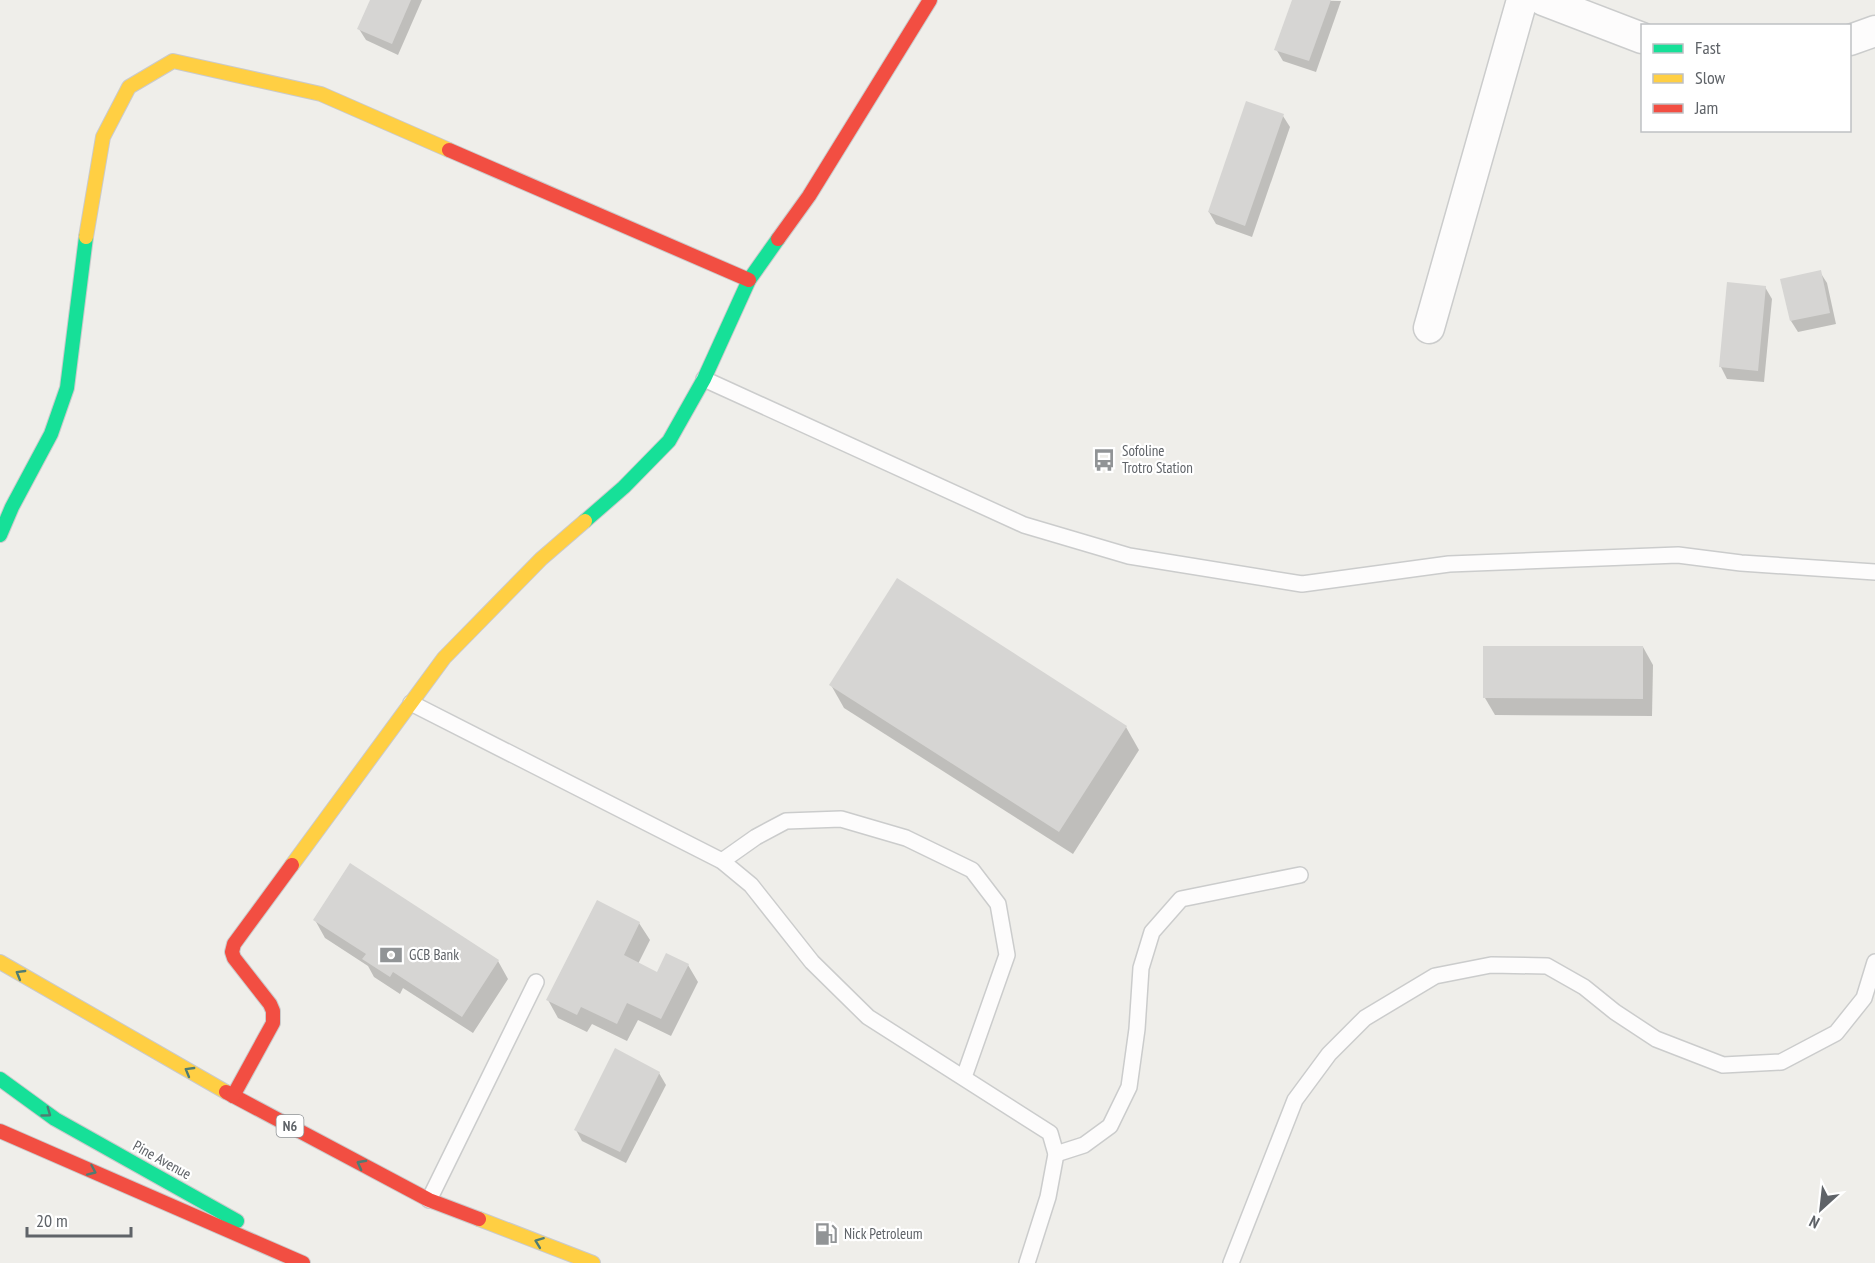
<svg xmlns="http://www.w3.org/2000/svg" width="1875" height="1263" font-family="'PT Sans Narrow',sans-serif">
  <rect width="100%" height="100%" fill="#efeeea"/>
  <!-- shadow -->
  <g fill="#0003">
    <polygon points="371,0 422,0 398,55 366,40 359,29"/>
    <polygon points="1293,0 1341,1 1316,72 1283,61 1276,49"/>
    <polygon points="1283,116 1290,127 1252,237 1216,224 1209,212"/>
    <polygon points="1820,272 1827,283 1836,324 1798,332 1791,321"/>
    <polygon points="1765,287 1772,299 1764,382 1727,379 1721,367"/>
    <polygon points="1643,647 1653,665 1652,716 1495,715 1485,698"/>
    <polygon points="831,685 1126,727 1139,750 1073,854 844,708"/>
    <polygon points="315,920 498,961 508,979 473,1033 403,988 400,994 374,977 368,966 325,938"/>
    <polygon points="639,923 650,940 638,964 657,974 688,965 698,982 671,1036 638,1020 627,1041 592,1024 587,1032 558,1018 548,1000"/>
    <polygon points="659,1073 666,1085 626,1163 582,1141 576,1130"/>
  </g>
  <!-- building -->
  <g fill="#d6d5d3">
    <polygon points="370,0 411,0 392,44 357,29"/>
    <polygon points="1292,0 1331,0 1309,61 1274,50"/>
    <polygon points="1246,101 1284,114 1245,226 1208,212"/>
    <polygon points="1821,270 1830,313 1790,321 1780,279"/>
    <polygon points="1727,282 1766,286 1758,371 1719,367"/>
    <polygon points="897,578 1127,726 1059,832 829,685"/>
    <polygon points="1483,646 1643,646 1643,699 1483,698"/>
    <polygon points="350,863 499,960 462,1017 393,972 390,977 362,959 366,954 313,920"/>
    <polygon points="597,900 640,922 624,955 657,972 666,953 689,964 661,1019 627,1003 617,1024 581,1007 577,1015 546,1000"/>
    <polygon points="615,1048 660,1072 620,1152 574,1130"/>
  </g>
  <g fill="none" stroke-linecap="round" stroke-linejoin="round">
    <!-- lane casing -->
    <g stroke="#cbcccc" stroke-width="18">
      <g id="lane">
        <polyline points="704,379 1024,525 1129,556 1302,584 1449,564 1678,555 1741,563 1875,572"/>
        <polyline points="411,703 722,861 751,885 812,962 868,1017 1050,1133 1056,1154 1048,1197 1027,1263"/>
        <polyline points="722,861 756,837 786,821 841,819 906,838 972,870 998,904 1007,955 964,1077"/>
        <polyline points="1056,1154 1084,1145 1110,1126 1129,1087 1137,1029 1141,968 1152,932 1181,899 1300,875"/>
        <polyline points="429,1200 536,982"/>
        <polyline points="1231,1263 1295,1100 1329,1054 1365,1018 1435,976 1491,965 1547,966 1584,987 1615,1012 1656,1039 1723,1065 1781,1062 1836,1033 1864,998 1875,962"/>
      </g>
    </g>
    <!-- street casing -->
    <g stroke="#cbcccc" stroke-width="33">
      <g id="street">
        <polyline points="1543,0 1642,38"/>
        <polyline points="1850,40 1875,31"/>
        <polyline points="1429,328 1522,0"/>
      </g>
    </g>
    <!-- fast casing -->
    <g stroke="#cacacb" stroke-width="16">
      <g id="fast">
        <polyline points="585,521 624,487 669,441 704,379 749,280 778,239"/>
        <polyline points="0,535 12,507 51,434 67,388 86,237"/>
        <polyline points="0,1079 55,1119 237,1221"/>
      </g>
    </g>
    <!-- slow casing -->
    <g stroke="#cacacb" stroke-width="16">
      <g id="slow">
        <polyline points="86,237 103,137 129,87 173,61 321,94 449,150"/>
        <polyline points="292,865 444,658 541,559 585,521"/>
        <polyline points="0,962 226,1092"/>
        <polyline points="479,1219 593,1263"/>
      </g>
    </g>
    <!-- jam casing -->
    <g stroke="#cacacb" stroke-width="16">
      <g id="jam">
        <polyline points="449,150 749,280"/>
        <polyline points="778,239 809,196 930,0"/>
        <polyline points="226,1092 429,1200 479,1219"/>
        <polyline points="233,1096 273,1023 273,1011 270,1004 234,958 232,952 234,944 292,865"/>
        <polyline points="0,1131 303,1263"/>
      </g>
    </g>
    <!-- lane -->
    <use href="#lane" stroke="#fdfcfc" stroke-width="15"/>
    <!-- street -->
    <use href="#street" stroke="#fdfcfc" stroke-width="30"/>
    <!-- fast -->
    <use href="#fast" stroke="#16e098" stroke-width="14"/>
    <!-- slow -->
    <use href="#slow" stroke="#ffcf43" stroke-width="14"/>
    <!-- jam -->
    <use href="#jam" stroke="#f24e42" stroke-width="14"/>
  </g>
  <!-- one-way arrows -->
  <defs><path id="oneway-chevron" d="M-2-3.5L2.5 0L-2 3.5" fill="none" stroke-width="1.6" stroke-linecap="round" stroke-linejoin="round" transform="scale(1.5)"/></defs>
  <g stroke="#507c72">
    <use href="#oneway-chevron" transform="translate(20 974) rotate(-150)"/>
    <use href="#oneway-chevron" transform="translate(189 1071) rotate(-150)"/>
    <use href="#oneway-chevron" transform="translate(47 1113) rotate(36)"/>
    <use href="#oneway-chevron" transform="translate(361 1164) rotate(-152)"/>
    <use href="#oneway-chevron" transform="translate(92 1171) rotate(24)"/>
    <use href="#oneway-chevron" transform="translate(539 1242) rotate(-159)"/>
  </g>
  <!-- icons -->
  <defs>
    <g id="bus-bare" transform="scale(1.8)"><path d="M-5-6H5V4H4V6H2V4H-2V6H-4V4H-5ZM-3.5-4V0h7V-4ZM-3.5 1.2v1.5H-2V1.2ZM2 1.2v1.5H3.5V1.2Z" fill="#919496" stroke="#fff" stroke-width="2.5" paint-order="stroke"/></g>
    <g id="bank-bare" transform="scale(1.8)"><path d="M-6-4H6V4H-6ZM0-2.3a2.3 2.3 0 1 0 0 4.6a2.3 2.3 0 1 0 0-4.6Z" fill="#919496" stroke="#fff" stroke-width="2.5" paint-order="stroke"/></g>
    <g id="fuel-bare" transform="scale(1.8)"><path d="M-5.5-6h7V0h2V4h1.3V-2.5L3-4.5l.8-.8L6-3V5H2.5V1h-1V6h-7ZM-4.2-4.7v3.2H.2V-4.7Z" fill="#919496" stroke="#fff" stroke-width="2.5" paint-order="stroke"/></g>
  </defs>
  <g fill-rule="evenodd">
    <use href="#bus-bare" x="1104" y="460"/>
    <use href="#bank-bare" x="391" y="955"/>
    <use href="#fuel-bare" x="826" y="1234"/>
  </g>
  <g text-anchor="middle" stroke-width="4.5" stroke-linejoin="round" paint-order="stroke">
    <!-- shield labels -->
    <rect fill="#fff" stroke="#8f9295" stroke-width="1.5" x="276.5" y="1115" width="27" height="22" rx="4.5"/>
    <g font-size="14" font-weight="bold" fill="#5f6368">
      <text x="290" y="1131">N6</text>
    </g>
    <!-- poi labels -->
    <g font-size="15" fill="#5f6368" stroke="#fff" text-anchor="start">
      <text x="1122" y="456">Sofoline<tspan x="1122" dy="17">Trotro Station</tspan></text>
      <text x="409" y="960">GCB Bank</text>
      <text x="844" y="1239">Nick Petroleum</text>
    </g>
    <!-- street labels -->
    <g font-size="15" fill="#5f6368" stroke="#fff">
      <text transform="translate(162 1160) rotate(29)" y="5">Pine Avenue</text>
    </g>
  </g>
  <!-- legend -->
  <rect x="1641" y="24" width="210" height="108" fill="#ffffff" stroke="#bfc1c3" stroke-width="1.5"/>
  <rect x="1653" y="44" width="30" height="9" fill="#16e098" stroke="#bfc1c3" stroke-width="1.5"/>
  <text x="1695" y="54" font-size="18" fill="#5f6368">Fast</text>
  <rect x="1653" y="74" width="30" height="9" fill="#ffcf43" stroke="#bfc1c3" stroke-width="1.5"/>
  <text x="1695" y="84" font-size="18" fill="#5f6368">Slow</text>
  <rect x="1653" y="104" width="30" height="9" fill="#f24e42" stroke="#bfc1c3" stroke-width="1.5"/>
  <text x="1695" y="114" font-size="18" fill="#5f6368">Jam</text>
  <!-- north arrow -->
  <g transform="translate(1821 1209) rotate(207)" stroke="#ffffff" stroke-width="4.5" paint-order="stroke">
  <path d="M0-4.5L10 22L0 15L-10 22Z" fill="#5f6368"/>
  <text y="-9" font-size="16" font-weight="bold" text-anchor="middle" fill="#5f6368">N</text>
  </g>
  <!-- scale -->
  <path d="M27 1227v9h104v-9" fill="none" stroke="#5f6368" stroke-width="3"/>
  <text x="36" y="1227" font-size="18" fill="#5f6368" stroke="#ffffff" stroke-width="4.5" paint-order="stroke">20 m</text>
</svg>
